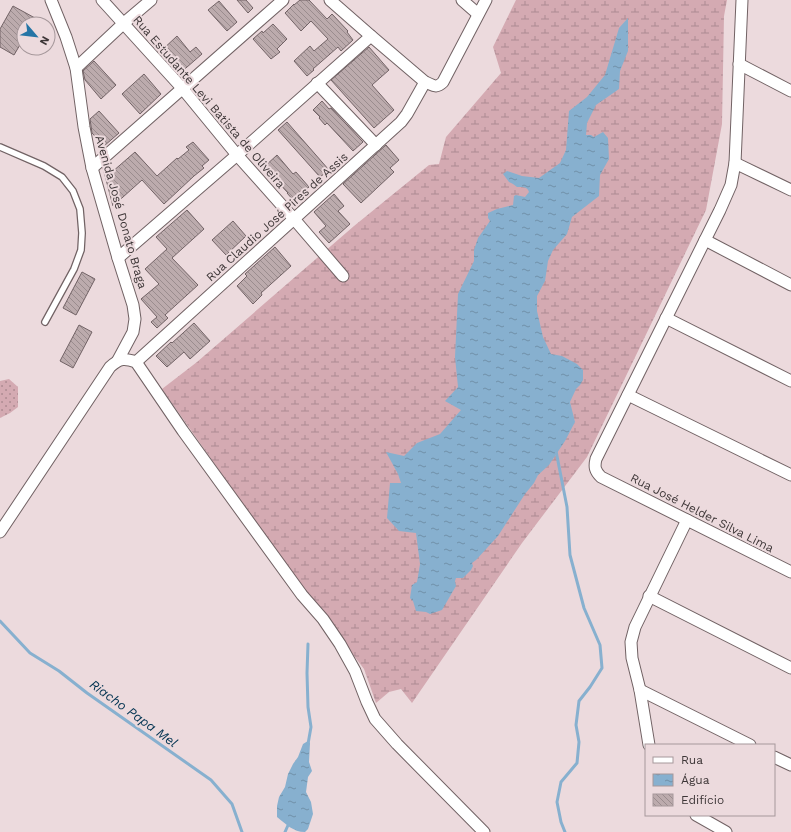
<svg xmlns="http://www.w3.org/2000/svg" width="791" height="832" font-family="'Work Sans',sans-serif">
  <defs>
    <pattern id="grass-dots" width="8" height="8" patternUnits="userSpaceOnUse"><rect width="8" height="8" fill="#d4aab2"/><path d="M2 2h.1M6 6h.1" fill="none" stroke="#ad8b92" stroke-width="1.8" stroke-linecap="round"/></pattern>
    <pattern id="wetland-marsh" width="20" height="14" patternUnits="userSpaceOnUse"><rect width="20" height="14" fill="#d4aab2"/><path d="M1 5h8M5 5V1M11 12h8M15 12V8" fill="none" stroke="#ad8b92"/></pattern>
    <pattern id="water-ripples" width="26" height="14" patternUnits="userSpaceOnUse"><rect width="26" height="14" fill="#87b0cf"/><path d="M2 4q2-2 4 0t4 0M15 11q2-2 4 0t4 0" fill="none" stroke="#7090a9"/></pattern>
    <pattern id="building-back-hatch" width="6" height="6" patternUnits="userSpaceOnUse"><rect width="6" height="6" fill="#bcabad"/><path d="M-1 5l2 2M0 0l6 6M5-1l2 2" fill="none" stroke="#9a8c8e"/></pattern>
  </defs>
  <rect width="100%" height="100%" fill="#ecdadd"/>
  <!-- grass -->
  <polygon fill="url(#grass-dots)" points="9,379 18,387 18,407 10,413 0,418 0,381"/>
  <!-- wetland -->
  <polygon fill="url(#wetland-marsh)" points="516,0 727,0 724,16 722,124 706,210 587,457 522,543 412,703 401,689 389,692 376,703 364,669 292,574 162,389 197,362 354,226 429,165 439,164 446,137 501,73 493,47"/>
  <!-- water -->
  <g fill="url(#water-ripples)">
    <path d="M628 18V51L620 71 619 89 596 105 587 123 586 135H591L594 137 603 132 608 138 609 159 600 175 599 196 572 217 567 234 553 250 548 261 545 281 537 296V311L543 337 551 354 562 356 577 364 583 370V380L580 385 576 389 570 402 575 422 565 441 549 465 538 475 534 483 525 494 498 536 476 560 472 563 473 566 471 570 463 578H456L455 581 456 586 442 610 430 614 426 612 416 611 413 601 410 598 412 585 417 582 420 564 416 533 399 531 387 518 390 483H401L398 474 386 452 404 456 417 443 440 434 461 410 445 401 458 387 455 357 458 294 474 261V250L478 238 490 221 488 218V213L497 209 513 205 514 196 516 195 525 197 529 192C527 186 522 187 517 187L513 184 509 182 503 174 507 171 522 176 539 178 560 163 566 150 569 111 587 97 605 75 619 28Z"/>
    <path d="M308 741 310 743 309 762 312 771 308 777 306 792 311 802 313 814 308 829 305 832C293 832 286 824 277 817V806L279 797 285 787 288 774 293 764 298 757 303 744Z"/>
  </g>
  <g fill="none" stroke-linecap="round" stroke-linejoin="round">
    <!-- stream -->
    <g stroke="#87b0cf" stroke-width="3">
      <polyline points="556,451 567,507 570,555 584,608 600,645 602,668 590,687 579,701 576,725 579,742 577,763 561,782 557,802 561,822 565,832"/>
      <polyline points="0,621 30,653 59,671 87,693 211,780 232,804 242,832"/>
      <polyline points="308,744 311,727 308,707 307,673 308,644"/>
      <polyline points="285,832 289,823"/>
    </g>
  </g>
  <!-- building -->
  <g fill="url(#building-back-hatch)" stroke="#726366">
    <polygon points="237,0 246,0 253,8 248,13"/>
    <polygon points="300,0 309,0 327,19 332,14 348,31 347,32 353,40 341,51 338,47 313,69 314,70 307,76 294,61 310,46 314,51 328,39 311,21 301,31 285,13 294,4 294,5"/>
    <polygon points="219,1 237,22 227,31 208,10"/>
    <polygon points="13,6 35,18 32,24 24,24 24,38 14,55 0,47 0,29"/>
    <polygon points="273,24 287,39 277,49 280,52 271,59 253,39 262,31 263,33"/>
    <polygon points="177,36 190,52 196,47 202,54 179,74 160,52"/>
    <polygon points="369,47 389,70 372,85 394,110 374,128 331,80"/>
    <polygon points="94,61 116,85 101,99 85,80 83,71"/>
    <polygon points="144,74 161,94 140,114 122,94"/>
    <polygon points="322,101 329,109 331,108 363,142 353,151 327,123 325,125 319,118 320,117 313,110"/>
    <polygon points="99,111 119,133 104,146 92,133 90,119"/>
    <polygon points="287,122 329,170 320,177 278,130"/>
    <polygon points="193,142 209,160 202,166 204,168 194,176 164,204 142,180 113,206 103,168 106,165 112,172 135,152 157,176 177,158 178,159 189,150 186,147"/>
    <polygon points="386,145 399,160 390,168 394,172 361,203 343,184"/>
    <polygon points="277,155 293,174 296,172 309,187 294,201 287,193 288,193 264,167"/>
    <polygon points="334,194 344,206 338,211 350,224 329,243 319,232 326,226 314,212"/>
    <polygon points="187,210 204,229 172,258 198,285 165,315 168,318 157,328 151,322 157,317 141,299 159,284 145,269 167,249 156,237"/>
    <polygon points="233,221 246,236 226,255 212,240"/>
    <polygon points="275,247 291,266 261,293 262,295 253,304 237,286 247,276 245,274"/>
    <polygon points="82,272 95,279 76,315 63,308"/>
    <polygon points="194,323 210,341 190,359 184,352 167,367 156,356 171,342 172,343"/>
    <polygon points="79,325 92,332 73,368 60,361"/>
  </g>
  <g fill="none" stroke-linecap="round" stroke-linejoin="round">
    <!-- service casing -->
    <g stroke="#716264" stroke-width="8">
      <polyline id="service" points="0,147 44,166 62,177 73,191 80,209 82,233 81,250 74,269 45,322"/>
    </g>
    <!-- minor casing -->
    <g stroke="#716264" stroke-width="13">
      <g id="minor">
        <polyline points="51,0 66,37 76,68 84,127 92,168 118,258 133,305 135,319 133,332 118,360"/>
        <polyline points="102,0 182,88 237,155 294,219 343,276"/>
        <path d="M330 0 371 36 425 82C433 85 436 89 443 82L486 0"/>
        <polyline points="462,0 478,14"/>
        <path d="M742 0 735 163 731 185 720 210 596 459C594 467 595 471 601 477L791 572"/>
        <polyline points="739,64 791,91"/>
        <polyline points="76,68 124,23 151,0"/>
        <polyline points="317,83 376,145"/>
        <polyline points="735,163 791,190"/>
        <polyline points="92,168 283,0"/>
        <polyline points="705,240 791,285"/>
        <polyline points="118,258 237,155 371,36"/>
        <polyline points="666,318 791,381"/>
        <polyline points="136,362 401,122 407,114 425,82"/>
        <polyline points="628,395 791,475"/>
        <path d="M0 532 110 367C120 358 124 358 136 362L183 431 302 595 323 619 340 644 355 671 367 702 375 719 397 744 484 832"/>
        <polyline points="649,596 791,668"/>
        <polyline points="640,690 750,745"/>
        <polyline points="649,745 640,690 632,658 631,642 635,627 687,520"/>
        <polyline points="774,757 791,765"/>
        <polyline points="696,815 726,832"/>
      </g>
    </g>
    <!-- service -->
    <use href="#service" stroke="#fff" stroke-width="5.5"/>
    <!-- minor -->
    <use href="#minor" stroke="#fff" stroke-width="11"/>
  </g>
  <g text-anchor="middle" stroke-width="4" stroke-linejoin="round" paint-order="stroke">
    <!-- street labels -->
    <g font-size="12" fill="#3d3637" stroke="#ecdadd">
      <text transform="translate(209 102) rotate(49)" y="4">Rua Estudante Levi Batista de Oliveira</text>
      <text transform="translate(121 212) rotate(74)" y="4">Avenida José Donato Braga</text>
      <text transform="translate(277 217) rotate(-42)" y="4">Rua Claudio José Pires de Assis</text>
      <text transform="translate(702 513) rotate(27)" y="4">Rua José Helder Silva Lima</text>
    </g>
    <!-- water labels -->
    <g font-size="13" font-style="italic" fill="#003351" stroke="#ecdadd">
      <text transform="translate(134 713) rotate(36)" y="5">Riacho Papa Mel</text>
    </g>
  </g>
  <!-- legend -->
  <rect x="645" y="744" width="130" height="72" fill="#ecdadd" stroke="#a6989b"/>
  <rect x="653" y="757" width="20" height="6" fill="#ffffff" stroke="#a6989b"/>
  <text x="681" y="764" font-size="12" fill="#3d3637">Rua</text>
  <rect x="653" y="774" width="20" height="12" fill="url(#water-ripples)" stroke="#a6989b"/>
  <text x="681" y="784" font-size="12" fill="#3d3637">Água</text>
  <rect x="653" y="794" width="20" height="12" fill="url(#building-back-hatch)" stroke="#a6989b"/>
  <text x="681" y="804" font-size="12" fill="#3d3637">Edifício</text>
  <!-- north arrow -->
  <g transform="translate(36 36) rotate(118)"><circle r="19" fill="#ecdadd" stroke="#a6989b"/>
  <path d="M0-3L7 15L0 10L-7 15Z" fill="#2575a6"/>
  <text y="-6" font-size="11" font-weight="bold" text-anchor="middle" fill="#3d3637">N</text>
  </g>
</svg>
